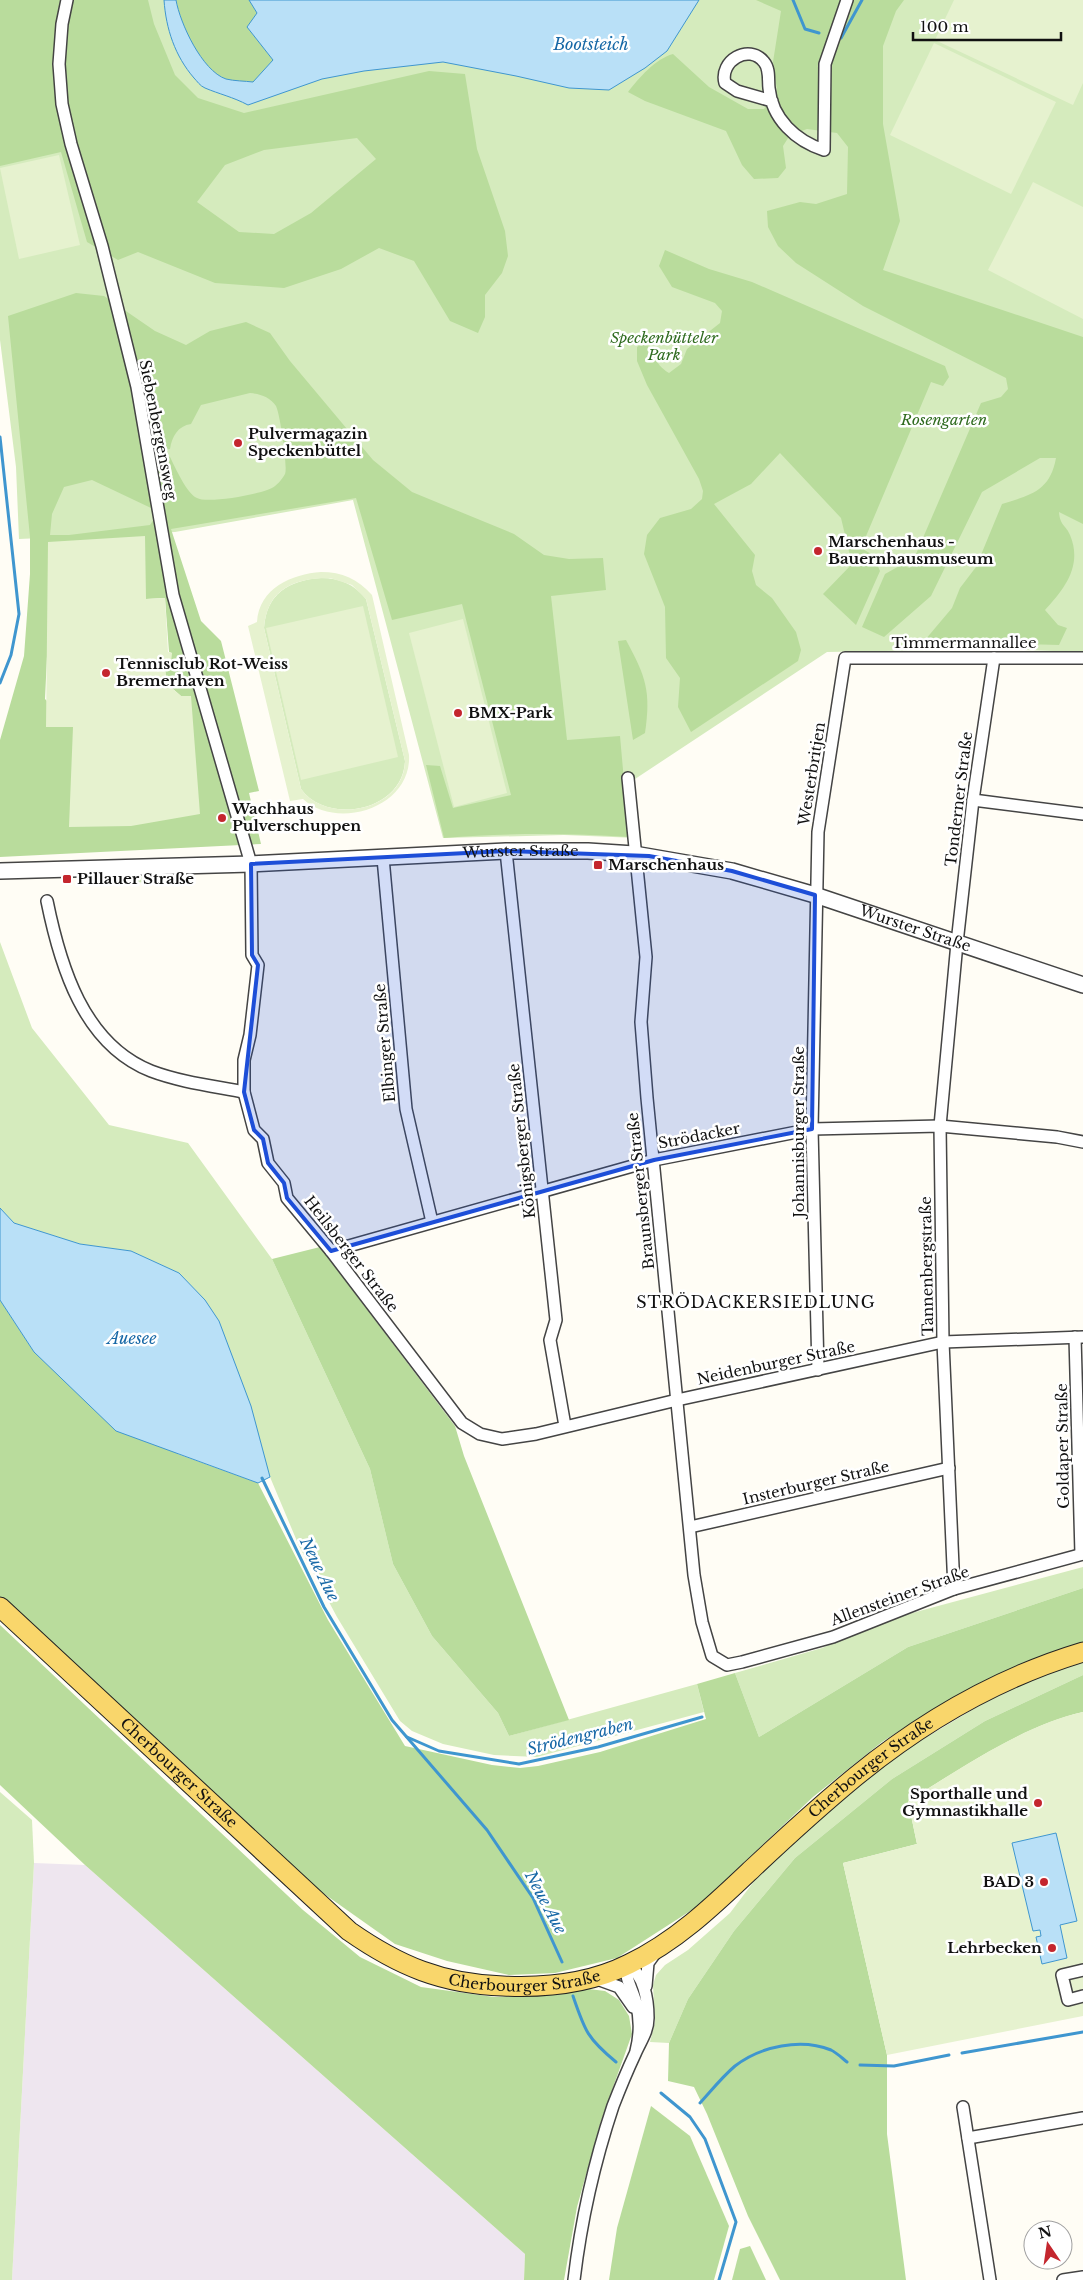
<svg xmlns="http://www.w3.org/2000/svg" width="1083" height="2280" font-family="'Libre Baskerville',serif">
  <rect width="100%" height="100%" fill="#fffdf5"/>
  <!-- industrial -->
  <polygon fill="#eee6ef" points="34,1863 85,1865 525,2254 524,2280 12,2280"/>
  <!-- green -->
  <g fill="#d5ebbd">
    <polygon points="0,0 1083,0 1083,652 998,649 827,652 632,781 637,838 564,835 443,838 353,500 175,532 19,539 16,467 0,340"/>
    <path d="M321 578C340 578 354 584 366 599L405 761C403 811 328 826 301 789L264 628C266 594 289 580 321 578Z"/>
    <polygon points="189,874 189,881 118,883 119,876"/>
    <polygon points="0,942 32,1028 109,1125 188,1143 272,1259 370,1469 393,1564 432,1636 498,1713 509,1736 697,1684 704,1712 537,1757 494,1755 443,1744 412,1731 400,1721 337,1617 299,1546 270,1477 219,1321 205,1300 179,1273 131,1251 80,1244 14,1223 0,1208"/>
    <polygon points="1083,1567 1083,1588 908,1647 759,1737 735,1673 822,1648 886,1620"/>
    <polygon points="1083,1659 1083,1675 985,1721 892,1779 795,1858 734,1931 688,1999 669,2043 650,2042 655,2022 653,1985 656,1975 665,1965 688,1950 730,1913 761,1872 793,1841 890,1759 982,1704 1030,1680"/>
    <polygon points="0,1792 32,1820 34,1863 12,2280 0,2280"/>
  </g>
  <!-- forest -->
  <g fill="#b9dc9c" fill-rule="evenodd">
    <path d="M0 0H148L154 24 175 75 198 98 244 113 429 71 465 74 477 149 505 231 508 256 502 273 485 295V317L478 333 450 321 414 261 379 248 341 269 284 288 215 283 138 252 118 260 87 242 61 152 0 166ZM357 138 376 159 311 213 274 234 239 232 197 202 225 165 264 150Z"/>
    <path d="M176 0H249L257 13 247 27 273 60 253 82C245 81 235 81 226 79 202 71 180 23 176 0Z"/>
    <path d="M756 0H904L896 11 883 46V124L900 221 883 270 1083 337V524L1059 512C1060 526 1066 525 1070 535 1083 566 1064 589 1045 610L1058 625 1067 628 1059 645 988 643 932 645 925 640 952 608 960 588 976 567 1002 504C1031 495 1050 491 1056 458H1040L982 492 931 596 884 637 862 627 885 574 901 565 910 568 981 403 1001 397 1008 389 1006 378 863 306 796 263 778 246 768 227 767 211 800 202 816 204 847 194 848 147 837 133 807 129 790 135 783 146 786 168 778 178 754 179 742 165 726 131 645 101 628 92C639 78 655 59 673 54L709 87 748 109H764L777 90 773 62 781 11Z"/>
    <path d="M665 250 709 269 752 282 945 366 949 377 943 386 931 382 861 548 873 555 880 571 856 625 823 594 852 564 841 518 780 453 751 484 714 504 755 555 752 571 756 585 772 598 796 632 801 650 798 661 691 732 678 707 680 678 666 658 665 607 644 554 647 535 660 518 691 509 702 499 703 491 699 479 647 385 637 361V347L644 342C656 354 653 363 669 373L681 364 687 349 720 323 722 311 715 303 672 287 659 266Z"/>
    <path d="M76 293 104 296 155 331 186 345 210 331 246 322 270 333 290 361 373 460 412 492 514 534 544 555 569 559 603 558 606 590 551 596 567 740 620 736 629 837C567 833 506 833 444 838L426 765 440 766 453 808 511 795 462 604 392 620 356 498 171 529 201 621 221 641 259 791 249 793 261 844 0 857V740L24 656 30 574V537L8 316ZM250 393C260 394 270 397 276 406 280 414 288 467 285 474 283 478 278 484 275 486 266 494 207 504 197 498 187 494 175 467 170 457L157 460 155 451 170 449C172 436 178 426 191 424L201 405ZM92 480 151 508 154 519 150 525 69 535H50L52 514 64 487ZM165 598 169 652 172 653 165 663 166 683 181 696 73 754V727L45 699 47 656 146 599Z"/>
    <path d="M626 640C646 677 651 691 645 733L633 740 618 641Z"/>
    <polygon points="320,1247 455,1426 464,1456 569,1720 509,1736 498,1713 432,1636 393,1564 370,1469 272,1259"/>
    <polygon points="0,1300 34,1352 178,1454 258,1483 328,1620 405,1746 492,1765 520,1768 538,1766 600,1752 706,1719 697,1684 735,1673 759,1737 908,1647 1083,1588 1083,1642 1036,1660 978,1686 936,1707 882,1742 813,1797 698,1906 617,1958 555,1973 509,1975 447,1961 395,1944 313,1886 0,1597"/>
    <polygon points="0,1625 303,1910 360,1957 421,1987 494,1997 541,1995 589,1989 605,1991 619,2000 629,2016 632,2034 601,2121 577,2207 564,2280 524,2280 525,2254 85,1865 0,1785"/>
    <path d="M1083 1675V1712C1024 1725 960 1769 908 1801L917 1844 843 1863 887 2055V2134L906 2280H780L748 2216 707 2114 694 2087 668 2081 669 2043 688 1999 734 1931 795 1858 892 1779 985 1721Z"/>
    <polygon points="651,2106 690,2136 729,2226 714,2280 609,2280 617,2228"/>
    <polygon points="750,2246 766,2280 732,2280 740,2249"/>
  </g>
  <!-- pitch -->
  <g fill="#e6f2cf" fill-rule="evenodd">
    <polygon points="954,0 1083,0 1083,83 1073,105 935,40"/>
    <polygon points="934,43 1056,102 1011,194 890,135"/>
    <polygon points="59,155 80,245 19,259 0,168"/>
    <polygon points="1033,182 1083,207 1083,319 988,270"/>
    <polygon points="145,536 146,599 165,598 168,652 172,653 171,663 165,663 166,683 181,696 191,696 200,814 131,826 69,827 73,727 46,727 48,542"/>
    <path d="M321 572C342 572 358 579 372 595L409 755C412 807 338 831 303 799L290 801 248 626 257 622C259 588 292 574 321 572ZM330 578 352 585 366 599 405 761C404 811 328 826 301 789L264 628C267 589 294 578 330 578Z"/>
    <polygon points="363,606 398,757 301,780 266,628"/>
    <polygon points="463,619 507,793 454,807 409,633"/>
    <path d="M1083 1712V2016L887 2055 843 1863 917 1844 908 1801C960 1769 1023 1725 1083 1712Z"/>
  </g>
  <!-- water -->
  <g fill="#b9e0f7" stroke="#3f96cf">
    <path d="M164 0H176C180 23 202 71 226 79 234 81 245 81 253 82L273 60 247 27 257 13 249 0H699L667 51 645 68 609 90 569 88 516 76 443 62 364 71 322 79 248 105C233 97 219 94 205 88 200 86 197 81 194 78 175 56 166 29 164 0Z"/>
    <polygon points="0,1208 14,1223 80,1244 131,1251 179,1273 205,1300 219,1321 251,1406 270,1477 258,1483 116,1431 34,1352 0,1300"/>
    <polygon points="1056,1833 1077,1921 1060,1925 1067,1958 1042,1964 1036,1937 1041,1936 1040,1930 1033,1931 1012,1843"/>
  </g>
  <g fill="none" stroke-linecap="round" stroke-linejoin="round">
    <!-- stream -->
    <g stroke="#3f96cf" stroke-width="3">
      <polyline points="793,0 805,29 819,33"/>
      <polyline points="841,38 862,0"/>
      <polyline points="0,437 19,614 11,655 0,683"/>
      <polyline points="262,1478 324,1607 392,1720 487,1830 533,1898 562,1962"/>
      <polyline points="407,1737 439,1751 519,1764 598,1747 702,1717"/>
      <path d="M573 1996C585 2031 587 2038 616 2062"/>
      <polyline points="962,2053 1083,2032"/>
      <polyline points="860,2065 894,2066 949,2055"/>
      <polyline points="661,2093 690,2117 705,2139 736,2222 719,2280"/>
      <path d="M700 2103C711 2091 722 2077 735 2066 761 2046 801 2038 831 2050 837 2053 842 2058 847 2062"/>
    </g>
    <!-- minor casing -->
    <g stroke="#444" stroke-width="14">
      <g id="minor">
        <polyline points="67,0 62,24 59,64 62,104 71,144 102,246 137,387 173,595 251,864 252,955 258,965 250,1035 244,1060 244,1092 254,1130 263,1139 268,1163 284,1183 287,1198 331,1251 462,1423 480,1434 502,1439 536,1434 677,1400 943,1342 1083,1337"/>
        <path d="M772 101 737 91 725 83C719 61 749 43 764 62 770 69 768 80 769 88 772 119 796 141 824 150L825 64 847 0"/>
        <polyline points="628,778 646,957 641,1022 647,1098 694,1575 702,1622 712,1656 727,1665 742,1662 833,1637 954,1589 1083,1554"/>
        <polyline points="973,800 1083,814"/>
        <polyline points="506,851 556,1320 550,1340 565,1426"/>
        <polyline points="383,858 406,1109 432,1222"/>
        <path d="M47 901C60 965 83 1044 151 1071 180 1082 213 1086 244 1092"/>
        <polyline points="331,1251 654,1160 812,1129 940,1126 1057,1137 1083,1142"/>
        <polyline points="1075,1337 1081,1554"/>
        <polyline points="818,1370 812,1129 818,832 845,658 1083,658"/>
        <polyline points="690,1527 949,1468"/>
        <polyline points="954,1589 943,1342 940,1126 957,943 973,800 994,658"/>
        <polyline points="1083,1970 1062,1975 1068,2000 1083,1996"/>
        <polyline points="597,1979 619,1987 633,2007"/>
        <polyline points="646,1986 648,1963 656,1952"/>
        <polyline points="963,2107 990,2280"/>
        <polyline points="968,2138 1083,2118"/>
        <path d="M574 2280C581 2221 594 2163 613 2106 620 2088 627 2071 635 2054 640 2042 648 2032 648 2018 648 2000 644 1973 627 1965 624 1978 633 1990 636 2003 641 2020 640 2035 636 2051"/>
        <polyline points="1063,2280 1083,2277"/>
      </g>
    </g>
    <!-- tertiary casing -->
    <g stroke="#444" stroke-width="18">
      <g id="tertiary">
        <path id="s1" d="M0 871 251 864 506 851H588L634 854 732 871 815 895 1083 985"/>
      </g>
    </g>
    <!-- primary casing -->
    <g stroke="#222" stroke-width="21">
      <g id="primary">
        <path id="s2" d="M0 1607 349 1931C399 1966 442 1984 503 1986 544 1988 591 1983 629 1964 677 1941 715 1904 753 1868 786 1837 820 1806 855 1777 922 1722 1000 1677 1083 1652"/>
      </g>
    </g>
    <!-- minor -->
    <use href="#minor" stroke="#fff" stroke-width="11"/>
    <!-- tertiary -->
    <use href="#tertiary" stroke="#fff" stroke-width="15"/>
    <!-- primary -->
    <use href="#primary" stroke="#f9d66b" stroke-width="19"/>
  </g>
  <!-- marked area -->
  <path fill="#1d4ed8" fill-opacity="0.2" stroke="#1d4ed8" stroke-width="4" stroke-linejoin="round" d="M506 851 649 856 732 871 815 895 812 1129 654 1160 331 1251 287 1198 284 1183 268 1163 263 1139 254 1130 244 1092 258 965 252 955 251 864Z"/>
  <!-- markers -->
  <g fill="#c4262e" stroke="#fff" stroke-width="2">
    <circle cx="238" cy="443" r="5"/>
    <circle cx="818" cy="551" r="5"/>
    <circle cx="106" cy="673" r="5"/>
    <circle cx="458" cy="713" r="5"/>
    <circle cx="222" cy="818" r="5"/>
    <rect x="593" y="860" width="10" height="10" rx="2.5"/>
    <rect x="62" y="874" width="10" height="10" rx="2.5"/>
    <circle cx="1038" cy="1803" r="5"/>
    <circle cx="1044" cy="1882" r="5"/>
    <circle cx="1052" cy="1948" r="5"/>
  </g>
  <g text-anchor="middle" stroke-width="5" stroke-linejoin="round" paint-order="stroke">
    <!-- park labels -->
    <g font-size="15" font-style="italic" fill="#2f6b1f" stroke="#fff">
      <text x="664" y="343">Speckenbütteler<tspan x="664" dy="17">Park</tspan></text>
      <text x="944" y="425">Rosengarten</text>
    </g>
    <!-- street labels -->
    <g font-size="15" fill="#111" stroke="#fff">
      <text transform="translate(158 430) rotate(79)" y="5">Siebenbergensweg</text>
      <text x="964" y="648">Timmermannallee</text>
      <text transform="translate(812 774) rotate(-81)" y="5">Westerbritjen</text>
      <text transform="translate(959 799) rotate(-83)" y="5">Tonderner Straße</text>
      <text dy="5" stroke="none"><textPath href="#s1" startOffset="521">Wurster Straße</textPath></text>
      <text dy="5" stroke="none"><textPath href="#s1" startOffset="926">Wurster Straße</textPath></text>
      <text transform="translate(385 1043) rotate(-95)" y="5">Elbinger Straße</text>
      <text transform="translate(799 1132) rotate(-90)" y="5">Johannisburger Straße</text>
      <text transform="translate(699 1136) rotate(-11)" y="5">Strödacker</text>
      <text transform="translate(522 1141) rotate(-96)" y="5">Königsberger Straße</text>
      <text transform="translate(641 1191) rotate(-96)" y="5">Braunsberger Straße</text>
      <text transform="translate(351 1254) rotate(52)" y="5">Heilsberger Straße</text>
      <text transform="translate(927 1266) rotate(-91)" y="5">Tannenbergstraße</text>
      <text transform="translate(776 1363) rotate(-12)" y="5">Neidenburger Straße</text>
      <text transform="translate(1063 1446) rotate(-91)" y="5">Goldaper Straße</text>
      <text transform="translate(816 1483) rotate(-13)" y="5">Insterburger Straße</text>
      <text transform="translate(900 1596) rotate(-20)" y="5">Allensteiner Straße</text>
      <text dy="5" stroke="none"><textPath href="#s2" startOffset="1084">Cherbourger Straße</textPath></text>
      <text dy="5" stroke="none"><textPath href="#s2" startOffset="244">Cherbourger Straße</textPath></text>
      <text dy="5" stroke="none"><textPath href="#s2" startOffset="664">Cherbourger Straße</textPath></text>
    </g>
    <!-- poi labels -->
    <g font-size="15" font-weight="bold" fill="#111" stroke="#fff" text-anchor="start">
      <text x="248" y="439">Pulvermagazin<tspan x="248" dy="17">Speckenbüttel</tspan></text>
      <text x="828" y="547">Marschenhaus -<tspan x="828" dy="17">Bauernhausmuseum</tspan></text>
      <text x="116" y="669">Tennisclub Rot-Weiss<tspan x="116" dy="17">Bremerhaven</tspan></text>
      <text x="468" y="718">BMX-Park</text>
      <text x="232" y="814">Wachhaus<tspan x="232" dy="17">Pulverschuppen</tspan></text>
      <text x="608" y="870">Marschenhaus</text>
      <text x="77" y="884">Pillauer Straße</text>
      <text x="1028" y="1799" text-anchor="end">Sporthalle und<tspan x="1028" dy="17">Gymnastikhalle</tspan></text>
      <text x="1034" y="1887" text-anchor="end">BAD 3</text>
      <text x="1042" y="1953" text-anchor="end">Lehrbecken</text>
    </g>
    <!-- water labels -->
    <g font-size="16" font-style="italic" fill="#1768a6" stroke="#fff">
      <text x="591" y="50">Bootsteich</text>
      <text x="132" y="1344">Auesee</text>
      <text transform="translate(320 1569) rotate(64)" y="6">Neue Aue</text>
      <text transform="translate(580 1736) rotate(-14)" y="6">Strödengraben</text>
      <text transform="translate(546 1902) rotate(62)" y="6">Neue Aue</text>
    </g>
    <!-- neighbourhood labels -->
    <g font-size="16" letter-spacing="1" fill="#111" stroke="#fff">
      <text x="756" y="1308">STRÖDACKERSIEDLUNG</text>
    </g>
  </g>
  <!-- north arrow -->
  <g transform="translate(1048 2245) rotate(347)"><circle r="24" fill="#ffffff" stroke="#a0a0a0"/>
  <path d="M0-4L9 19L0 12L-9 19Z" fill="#c4262e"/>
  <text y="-8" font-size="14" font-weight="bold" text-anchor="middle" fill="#111111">N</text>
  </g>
  <!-- scale -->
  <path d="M913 32v8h148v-8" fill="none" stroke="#111111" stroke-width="2.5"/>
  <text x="920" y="32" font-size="15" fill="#111111" stroke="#ffffff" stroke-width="4" paint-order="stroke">100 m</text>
</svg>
